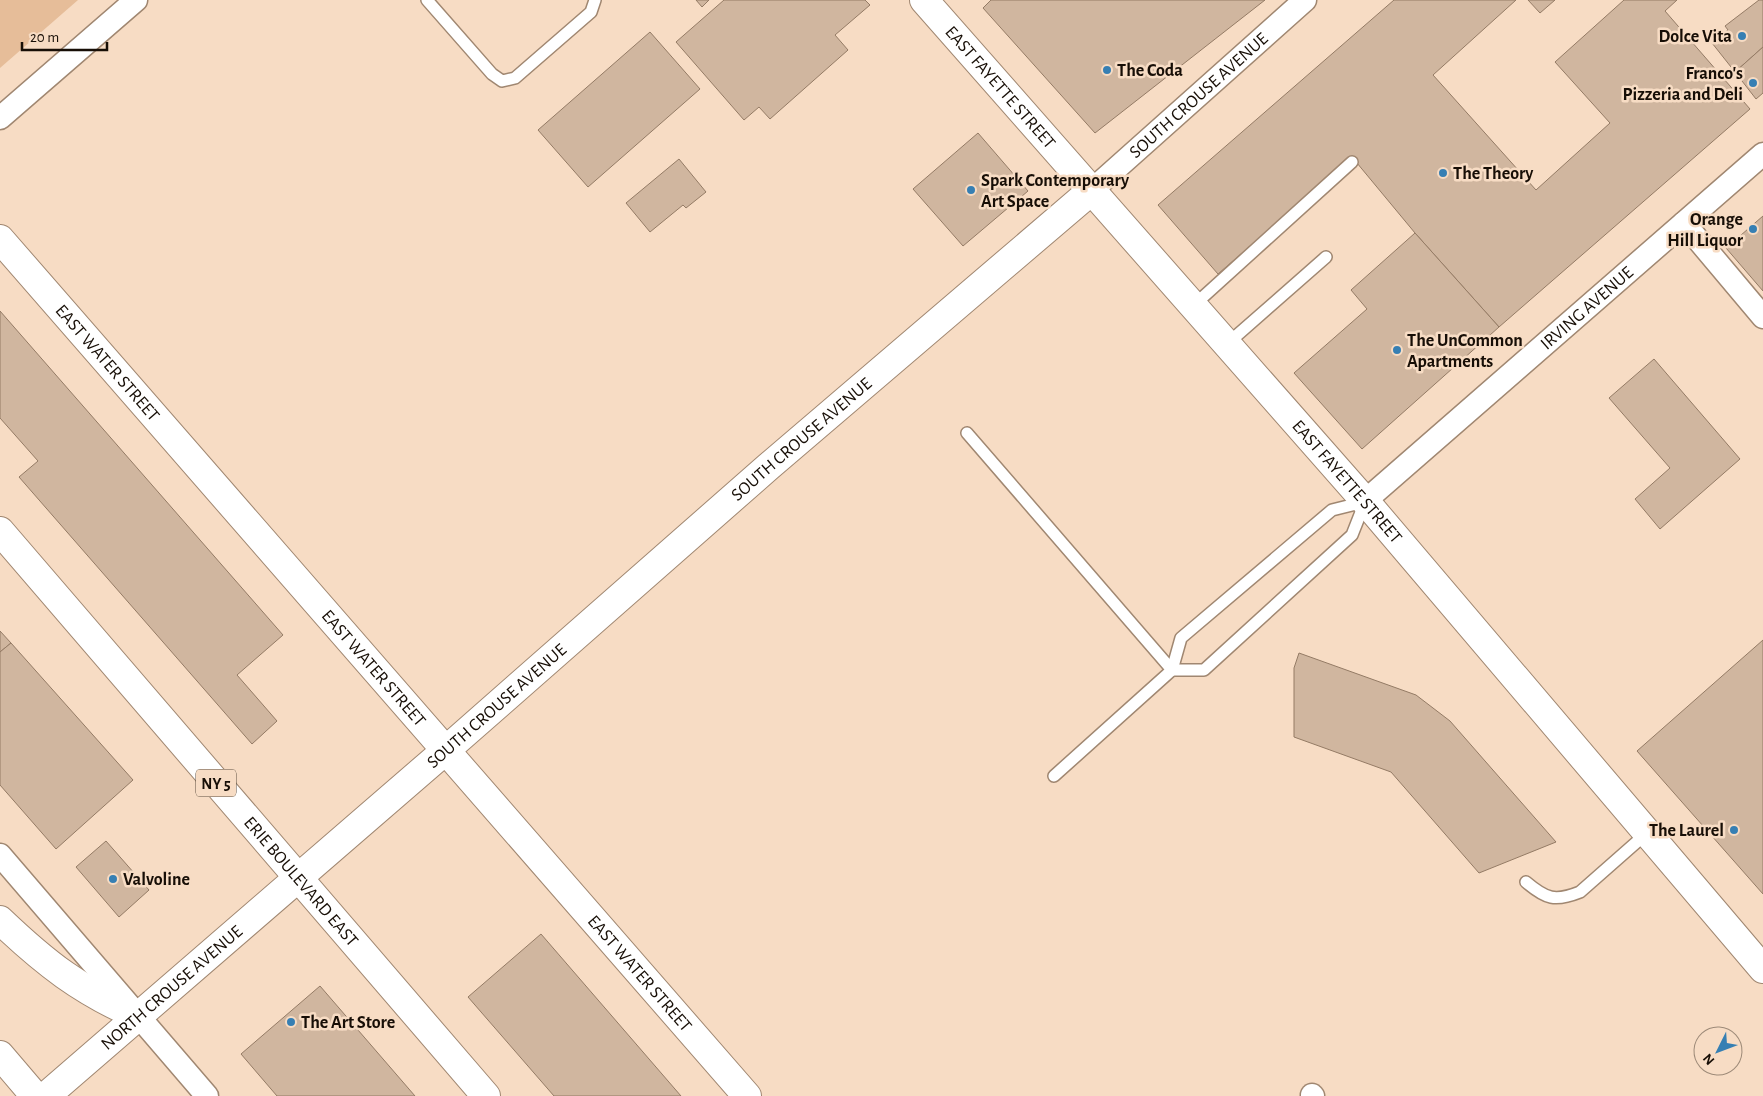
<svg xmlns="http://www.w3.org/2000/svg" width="1763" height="1096" font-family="'Alegreya Sans',sans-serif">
  <rect width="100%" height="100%" fill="#f7dcc4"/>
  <!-- green -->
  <polygon fill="#e6bd99" points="0,0 78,0 0,68"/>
  <!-- building -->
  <g fill="#d0b69f" stroke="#947b65">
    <polygon points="696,0 709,0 702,7"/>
    <polygon points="724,0 865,0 870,5 835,35 848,50 770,119 759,107 744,120 676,42"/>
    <polygon points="991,0 1265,0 1095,133 983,8"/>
    <polygon points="1394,0 1516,0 1433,75 1536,190 1610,123 1555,62 1624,0 1677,0 1665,11 1750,109 1499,327 1415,233 1352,157 1218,274 1158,205"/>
    <polygon points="1528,0 1555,0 1540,13"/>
    <polygon points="1759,0 1763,0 1763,47 1735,72 1712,43 1728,30 1725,26"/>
    <polygon points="650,32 700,89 588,187 538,130"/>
    <polygon points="1763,47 1763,93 1756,99 1735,72"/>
    <polygon points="978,133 1028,191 963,246 913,189"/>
    <polygon points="679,159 706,192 686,208 683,205 650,232 626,203"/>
    <polygon points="1763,216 1763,291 1726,248"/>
    <polygon points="1415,233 1499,327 1362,449 1294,373 1367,309 1351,290"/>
    <polygon points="0,311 283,635 237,675 277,721 252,744 19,477 38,461 0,418"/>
    <polygon points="1654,359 1740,459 1660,529 1635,499 1670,468 1609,398"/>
    <polygon points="0,631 11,643 0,652"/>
    <polygon points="1763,640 1763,894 1637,751"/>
    <polygon points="11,643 133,780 56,849 0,785 0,652"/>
    <polygon points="1299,653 1416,695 1450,721 1556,842 1479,873 1391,772 1294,737 1294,668"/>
    <polygon points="106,841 149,890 119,917 76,867"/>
    <polygon points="541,934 681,1096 554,1096 468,997"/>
    <polygon points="320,986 415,1096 277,1096 241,1054"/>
  </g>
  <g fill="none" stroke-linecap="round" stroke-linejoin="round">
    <!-- lane casing -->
    <g stroke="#a08771" stroke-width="14">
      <g id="lane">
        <polyline points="427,0 492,74 502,81 515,78 591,12 595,0"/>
        <polyline points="1193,306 1352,162"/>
        <polyline points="1227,344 1326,257"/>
        <polyline points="967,433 1172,670 1204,670 1352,535 1365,502"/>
        <polyline points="1054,776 1172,670 1181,638 1332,510 1364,502"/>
        <path d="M1526 882C1546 899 1555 902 1580 892L1647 833"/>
      </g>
    </g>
    <!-- street casing -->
    <g stroke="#a08771" stroke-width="25">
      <g id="street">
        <polyline points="0,118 136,0"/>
        <path id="s1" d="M1091 191 1305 0"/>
        <polyline points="1684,223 1763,317"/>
        <path id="s2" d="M1365 501 1763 154"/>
        <polyline points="0,855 207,1096"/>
        <polyline points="1312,1095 1313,1096"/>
      </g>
    </g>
    <!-- secondary casing -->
    <g stroke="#a08771" stroke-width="30">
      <g id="secondary">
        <path id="s3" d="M924 0 1365 501 1763 969"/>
        <path id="s4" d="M0 239 747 1096"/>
        <path id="s5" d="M46 1096 446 750 768 467 1091 191"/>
      </g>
    </g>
    <!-- primary casing -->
    <g stroke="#a08771" stroke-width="30">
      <g id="primary">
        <path id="s6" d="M0 531 486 1096"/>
      </g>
    </g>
    <!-- highway casing -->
    <g stroke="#a08771" stroke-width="30">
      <g id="highway">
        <path d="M0 920C45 963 81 991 138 1016"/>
        <polyline points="0,1055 35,1096"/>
      </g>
    </g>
    <!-- lane -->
    <use href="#lane" stroke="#fff" stroke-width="11"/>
    <!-- street -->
    <use href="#street" stroke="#fff" stroke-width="22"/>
    <!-- secondary -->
    <use href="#secondary" stroke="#fff" stroke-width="28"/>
    <!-- primary -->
    <use href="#primary" stroke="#fff" stroke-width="28"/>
    <!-- highway -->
    <use href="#highway" stroke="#fff" stroke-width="28"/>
  </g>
  <!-- markers -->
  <g fill="#367fb3" stroke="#f7dcc4" stroke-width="2">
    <circle cx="1742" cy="36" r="5"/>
    <circle cx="1107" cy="70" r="5"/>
    <circle cx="1753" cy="83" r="5"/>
    <circle cx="1443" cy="173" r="5"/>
    <circle cx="971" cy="190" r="5"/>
    <circle cx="1753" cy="229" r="5"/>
    <circle cx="1397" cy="350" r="5"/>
    <circle cx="1734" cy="830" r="5"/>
    <circle cx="113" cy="879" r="5"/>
    <circle cx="291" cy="1022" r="5"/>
  </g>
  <g text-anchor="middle" stroke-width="5" stroke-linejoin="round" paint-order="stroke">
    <!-- shield labels -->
    <rect fill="#f7dcc4" stroke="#5a4c3f" stroke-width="1" x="196" y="769.5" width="40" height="27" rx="4"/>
    <g font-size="16" font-weight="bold" fill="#170e06">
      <text x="216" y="789">NY 5</text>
    </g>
    <!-- poi labels -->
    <g font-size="18" font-weight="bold" fill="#170e06" stroke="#f7dcc4" text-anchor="start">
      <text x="1732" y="42" text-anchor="end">Dolce Vita</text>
      <text x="1117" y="76">The Coda</text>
      <text x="1743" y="79" text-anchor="end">Franco's<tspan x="1743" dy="21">Pizzeria and Deli</tspan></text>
      <text x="1453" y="179">The Theory</text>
      <text x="981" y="186">Spark Contemporary<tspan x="981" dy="21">Art Space</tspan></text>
      <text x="1743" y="225" text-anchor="end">Orange<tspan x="1743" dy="21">Hill Liquor</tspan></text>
      <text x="1407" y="346">The UnCommon<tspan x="1407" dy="21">Apartments</tspan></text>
      <text x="1724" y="836" text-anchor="end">The Laurel</text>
      <text x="123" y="885">Valvoline</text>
      <text x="301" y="1028">The Art Store</text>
    </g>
    <!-- street labels -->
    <g font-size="18" fill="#170e06" stroke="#f7dcc4">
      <text dy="6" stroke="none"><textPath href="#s3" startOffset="116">EAST FAYETTE STREET</textPath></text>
      <text dy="6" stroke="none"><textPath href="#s1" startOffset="144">SOUTH CROUSE AVENUE</textPath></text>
      <text dy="6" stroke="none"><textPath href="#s2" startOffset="294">IRVING AVENUE</textPath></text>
      <text dy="6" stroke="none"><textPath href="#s4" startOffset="164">EAST WATER STREET</textPath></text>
      <text dy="6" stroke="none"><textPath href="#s5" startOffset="1001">SOUTH CROUSE AVENUE</textPath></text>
      <text dy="6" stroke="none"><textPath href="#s3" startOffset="641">EAST FAYETTE STREET</textPath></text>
      <text dy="6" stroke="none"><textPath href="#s4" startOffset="569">EAST WATER STREET</textPath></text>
      <text dy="6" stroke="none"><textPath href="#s5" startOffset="596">SOUTH CROUSE AVENUE</textPath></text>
      <text dy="6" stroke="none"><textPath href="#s6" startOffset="462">ERIE BOULEVARD EAST</textPath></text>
      <text dy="6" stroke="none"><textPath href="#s4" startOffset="974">EAST WATER STREET</textPath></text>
      <text dy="6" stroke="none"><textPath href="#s5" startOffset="166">NORTH CROUSE AVENUE</textPath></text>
    </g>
  </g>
  <!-- north arrow -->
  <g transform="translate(1718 1051) rotate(228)"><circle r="24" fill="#f7dcc4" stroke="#9d8a78"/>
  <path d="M0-4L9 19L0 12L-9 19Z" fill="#367fb3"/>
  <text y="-8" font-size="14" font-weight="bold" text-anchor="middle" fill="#170e06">N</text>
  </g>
  <!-- scale -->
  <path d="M22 42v8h85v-8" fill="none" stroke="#170e06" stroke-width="2.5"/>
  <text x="30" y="42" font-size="15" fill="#170e06" stroke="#f7dcc4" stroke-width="4" paint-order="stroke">20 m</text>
</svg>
